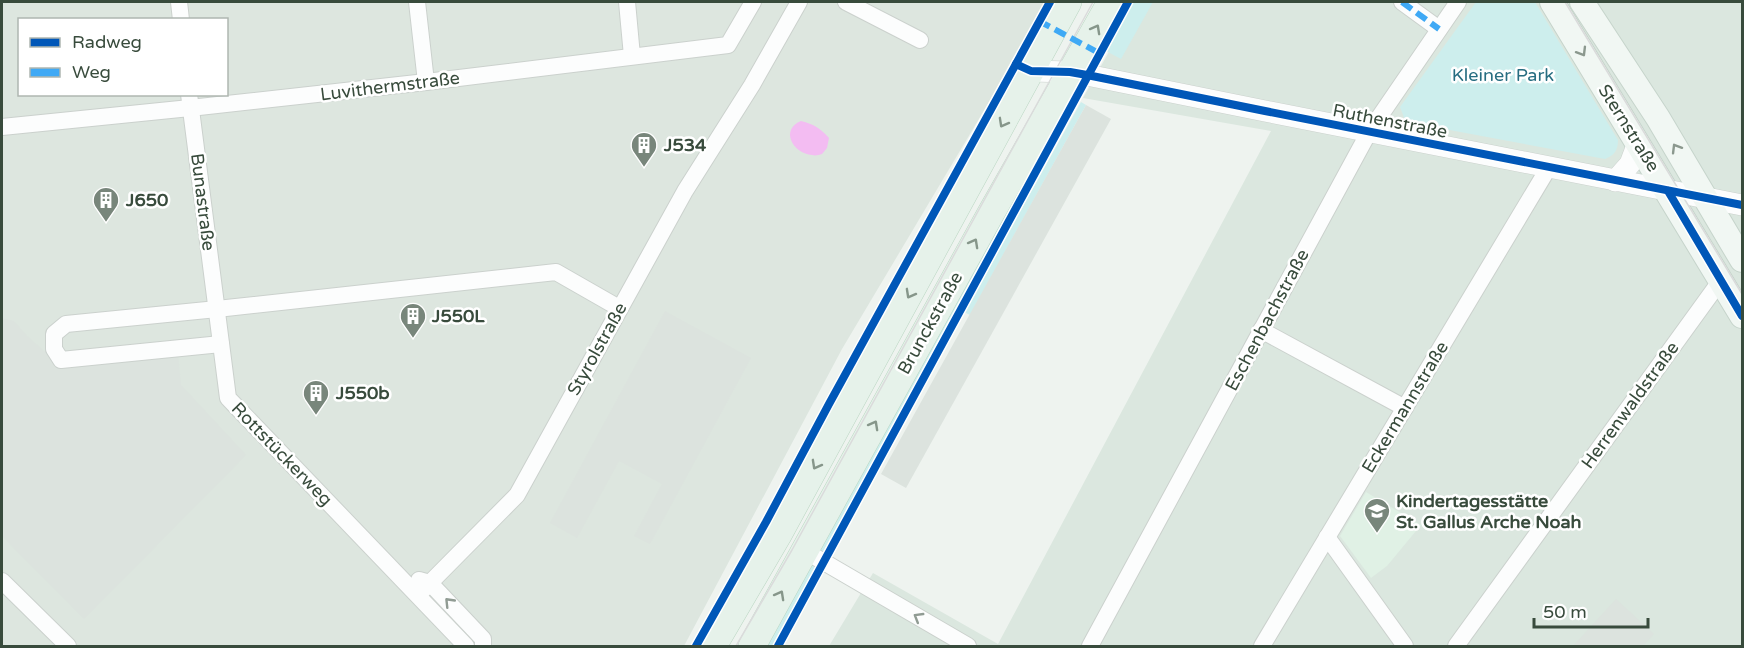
<svg xmlns="http://www.w3.org/2000/svg" width="1744" height="648" font-family="'Varela Round',sans-serif">
  <rect width="100%" height="100%" fill="#eef3ef"/>
  <!-- residential -->
  <polygon fill="#dbe7df" points="1137,2 1742,2 1742,646 829,646 873,573 998,644 1271,131 1083,98"/>
  <!-- industrial -->
  <path fill="#dde6df" fill-rule="evenodd" d="M2 2H1045L992 97 842 349 684 646H2ZM20 20H226V94H20Z"/>
  <!-- education -->
  <polygon fill="#e0f1e5" points="1366,492 1421,525 1387,566 1371,578 1340,536"/>
  <!-- green -->
  <g fill="#cdeeed">
    <polygon points="1133,2 1153,2 1121,59 1106,51"/>
    <path d="M1476 2H1535L1618 140C1618 151 1614 155 1605 159L1412 123 1405 120 1400 107Z"/>
    <polygon points="1080,82 774,646 762,646 1072,84"/>
    <polygon points="1081,102 1086,105 970,315 964,312"/>
  </g>
  <!-- parking -->
  <g fill="#dce3de">
    <polygon points="1086,105 1111,119 906,488 881,474"/>
    <polygon points="665,311 751,358 650,544 634,536 662,484 619,461 577,538 550,523"/>
    <polygon points="2,318 14,321 27,336 45,352 66,356 177,343 181,385 246,455 84,619 2,536"/>
    <polygon points="1616,599 1654,634 1643,646 1573,646"/>
  </g>
  <!-- water -->
  <path fill="#f3bcf2" d="M801 121C814 124 821 129 829 138L827 148 822 154C819 155 815 156 812 155 794 154 779 130 801 121Z"/>
  <g fill="none" stroke-linecap="round" stroke-linejoin="round">
    <!-- minor casing -->
    <g stroke="#cbd1cd" stroke-width="18">
      <g id="minor">
        <polyline points="179,2 181,20"/>
        <polyline points="417,2 426,82"/>
        <polyline points="627,2 632,56"/>
        <polyline points="846,2 920,40"/>
        <polyline points="1402,2 1439,29"/>
        <polyline points="189,94 228,398 466,646"/>
        <polyline points="2,127 190,108 426,82 728,45 753,2"/>
        <polyline points="1261,330 1405,408"/>
        <polyline points="221,344 61,360 54,349 54,334 66,324 217,309 556,272 619,308"/>
        <polyline points="1327,537 1405,646"/>
        <polyline points="805,551 968,646"/>
        <polyline points="419,580 430,583 483,639 483,646"/>
        <polyline points="2,581 68,646"/>
        <polyline points="418,595 517,495 685,191 752,85 799,2"/>
        <polyline points="1090,646 1369,132 1458,2"/>
        <polyline points="1262,646 1549,167"/>
        <polyline points="1456,646 1721,280"/>
      </g>
    </g>
    <!-- tertiary casing -->
    <g stroke="#cbd1cd" stroke-width="22">
      <g id="tertiary">
        <polyline points="1031,71 1070,72 1087,75 1265,111 1742,205"/>
        <polyline points="1615,181 1630,164 1638,143"/>
      </g>
    </g>
    <!-- secondary casing -->
    <g stroke="#c6d4cb" stroke-width="26">
      <g id="secondary">
        <polyline points="1552,2 1742,316"/>
        <polyline points="1582,2 1658,118 1742,260"/>
      </g>
    </g>
    <!-- primary casing -->
    <g stroke="#bad6c2" stroke-width="28">
      <g id="primary">
        <polyline points="713,646 778,535 1068,2"/>
        <polyline points="752,646 991,213 1111,2"/>
      </g>
    </g>
    <!-- minor -->
    <use href="#minor" stroke="#fcfdfd" stroke-width="16"/>
    <!-- tertiary -->
    <use href="#tertiary" stroke="#fcfdfd" stroke-width="21"/>
    <!-- secondary -->
    <use href="#secondary" stroke="#f1f7f3" stroke-width="24"/>
    <!-- primary -->
    <use href="#primary" stroke="#e6f2ea" stroke-width="27"/>
    <!-- tram -->
    <g stroke="#dadbdb" stroke-width="1.5">
      <polyline points="1565,2 1742,294"/>
      <polyline points="736,646 792,550 1093,2"/>
    </g>
    <!-- quiet -->
    <g stroke="#3fa9f5" stroke-width="6" stroke-dasharray="12 6" stroke-linecap="butt">
      <polyline points="1402,2 1439,29"/>
      <polyline points="1039,21 1099,53"/>
    </g>
    <!-- cycleway casing -->
    <g stroke="#fff" stroke-width="11">
      <g id="cycleway">
        <polyline points="1016,64 1031,71 1070,72 1087,75 1265,111 1742,205"/>
        <polyline points="1668,191 1742,316"/>
        <polyline points="696,646 766,522 829,404 1050,2"/>
        <polyline points="778,646 1128,2"/>
      </g>
    </g>
    <!-- cycleway -->
    <use href="#cycleway" stroke="#0057b8" stroke-width="8"/>
  </g>
  <!-- one-way arrows -->
  <defs><path id="oneway-chevron" d="M-2-3.5L2.5 0L-2 3.5" fill="none" stroke-width="1.6" stroke-linecap="round" stroke-linejoin="round" transform="scale(1.5)"/></defs>
  <g stroke="#86968a">
    <use href="#oneway-chevron" transform="translate(1096 29) rotate(-61)"/>
    <use href="#oneway-chevron" transform="translate(1003 123) rotate(119)"/>
    <use href="#oneway-chevron" transform="translate(974 243) rotate(-61)"/>
    <use href="#oneway-chevron" transform="translate(910 294) rotate(119)"/>
    <use href="#oneway-chevron" transform="translate(874 425) rotate(-61)"/>
    <use href="#oneway-chevron" transform="translate(816 465) rotate(119)"/>
    <use href="#oneway-chevron" transform="translate(780 595) rotate(-61)"/>
  </g>
  <g stroke="#8b988e">
    <use href="#oneway-chevron" transform="translate(1582 52) rotate(59)"/>
    <use href="#oneway-chevron" transform="translate(1676 148) rotate(-121)"/>
  </g>
  <g stroke="#909b93">
    <use href="#oneway-chevron" transform="translate(449 602) rotate(-134)"/>
    <use href="#oneway-chevron" transform="translate(918 617) rotate(-149)"/>
  </g>
  <!-- icons -->
  <defs>
    <g id="building-pin" transform="scale(1.35)"><path d="M0 17L-7.5 6A9.5 9.5 0 1 1 7.5 6Z" fill="#78867b" stroke="#fff"/><path d="M-4-6H4V6H1V3H-1V6H-4ZM-2.5-4.3h1.7v1.8h-1.7ZM.8-4.3h1.7v1.8H.8ZM-2.5-1h1.7V.8h-1.7ZM.8-1h1.7V.8H.8Z" fill="#fff"/></g>
    <g id="school-pin" transform="scale(1.35)"><path d="M0 17L-7.5 6A9.5 9.5 0 1 1 7.5 6Z" fill="#78867b" stroke="#fff"/><path d="M0-5L7-2L0 1L-7-2ZM-4 1L0 2.5L4 1V4Q0 6-4 4Z" fill="#fff"/></g>
  </defs>
  <g fill-rule="evenodd">
    <use href="#building-pin" x="644" y="145"/>
    <use href="#building-pin" x="106" y="200"/>
    <use href="#building-pin" x="413" y="316"/>
    <use href="#building-pin" x="316" y="393"/>
    <use href="#school-pin" x="1377" y="511"/>
  </g>
  <g text-anchor="middle" stroke-width="5" stroke-linejoin="round" paint-order="stroke">
    <!-- park labels -->
    <g font-size="18" fill="#276d81" stroke="#fff">
      <text x="1503" y="81">Kleiner Park</text>
    </g>
    <!-- street labels -->
    <g font-size="18" fill="#384b3c" stroke="#fff">
      <text transform="translate(390 86) rotate(-7)" y="6">Luvithermstraße</text>
      <text transform="translate(1390 121) rotate(11)" y="6">Ruthenstraße</text>
      <text transform="translate(1629 128) rotate(58)" y="6">Sternstraße</text>
      <text transform="translate(203 202) rotate(83)" y="6">Bunastraße</text>
      <text transform="translate(1267 320) rotate(-62)" y="6">Eschenbachstraße</text>
      <text transform="translate(930 323) rotate(-61)" y="6">Brunckstraße</text>
      <text transform="translate(597 349) rotate(-61)" y="6">Styrolstraße</text>
      <text transform="translate(1630 405) rotate(-54)" y="6">Herrenwaldstraße</text>
      <text transform="translate(1405 407) rotate(-59)" y="6">Eckermannstraße</text>
      <text transform="translate(282 454) rotate(46)" y="6">Rottstückerweg</text>
    </g>
    <!-- poi labels -->
    <g font-size="18" font-weight="bold" fill="#384b3c" stroke="#fff" text-anchor="start">
      <text x="664" y="151">J534</text>
      <text x="126" y="206">J650</text>
      <text x="432" y="322">J550L</text>
      <text x="336" y="399">J550b</text>
      <text x="1396" y="507">Kindertagesstätte<tspan x="1396" dy="21">St. Gallus Arche Noah</tspan></text>
    </g>
  </g>
  <!-- border -->
  <rect width="1744" height="648" fill="none" stroke="#384b3c" stroke-width="6"/>
  <!-- legend -->
  <rect x="18" y="18" width="210" height="78" fill="#ffffff" stroke="#afb7b1" stroke-width="1.5"/>
  <rect x="30" y="38" width="30" height="9" fill="#0057b8" stroke="#afb7b1" stroke-width="1.5"/>
  <text x="72" y="48" font-size="18" fill="#384b3c">Radweg</text>
  <rect x="30" y="68" width="30" height="9" fill="#3fa9f5" stroke="#afb7b1" stroke-width="1.5"/>
  <text x="72" y="78" font-size="18" fill="#384b3c">Weg</text>
  <!-- scale -->
  <path d="M1534 618v9h114v-9" fill="none" stroke="#384b3c" stroke-width="3"/>
  <text x="1543" y="618" font-size="18" fill="#384b3c" stroke="#ffffff" stroke-width="4.5" paint-order="stroke">50 m</text>
</svg>
